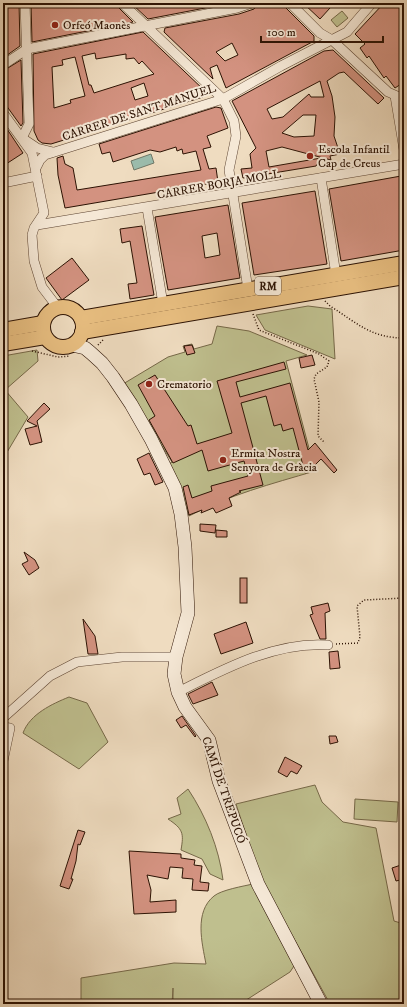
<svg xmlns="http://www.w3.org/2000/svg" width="407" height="1007" font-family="'IM FELL DW Pica',serif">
  <rect width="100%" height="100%" fill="#efdcc0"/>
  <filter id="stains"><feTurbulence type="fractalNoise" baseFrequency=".005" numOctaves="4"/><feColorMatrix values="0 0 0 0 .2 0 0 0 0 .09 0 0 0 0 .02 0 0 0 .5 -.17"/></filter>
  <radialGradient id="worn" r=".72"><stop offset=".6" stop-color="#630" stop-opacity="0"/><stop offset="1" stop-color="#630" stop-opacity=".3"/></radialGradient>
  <!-- green -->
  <g fill="#bfbf8e" stroke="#766848">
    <polygon points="342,11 348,18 337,27 331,20"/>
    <polygon points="308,306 332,309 335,359 265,330 256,315"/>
    <path d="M217 326 249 331 307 355 286 361 315 471C271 484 229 495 189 516L167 465 172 462 123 384 168 357 185 352 183 346 192 344 194 349 212 344Z"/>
    <polygon points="37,350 38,361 5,390 28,417 3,459 3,356"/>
    <path d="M69 697 87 703 108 742 79 769 23 733C30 714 52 704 69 697Z"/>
    <polygon points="315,785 322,802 343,822 376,828 394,921 404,924 404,1004 330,1004 260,877 236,804"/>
    <path d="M188 789C206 816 219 848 223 880L210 874 202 859 181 850C184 833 183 829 168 819L181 814 177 798Z"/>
    <polygon points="355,799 398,802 397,822 354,819"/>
    <path d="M253 884 296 963 290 972 240 1004H173V988L172 1004H81V978L174 963 206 964C202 943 194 912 214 896 221 890 244 886 253 884Z"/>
  </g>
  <!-- water -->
  <polygon fill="#9bbcac" stroke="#6f7868" points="151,154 154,163 134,170 131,161"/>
  <!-- building -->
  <g fill="#d39280" stroke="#2c1203" fill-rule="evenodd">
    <polygon points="3,3 19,3 20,46 3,58"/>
    <polygon points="31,3 88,3 88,5 116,3 118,7 133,22 32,42"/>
    <polygon points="131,3 231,3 148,19"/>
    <path d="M258 3H281L314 36V41L226 88 217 65 210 68 213 79 164 32 165 28 239 14 254 9ZM232 43 238 55 225 61 216 52Z"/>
    <polygon points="303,3 325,3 330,8 320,19"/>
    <polygon points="384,3 395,3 404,11 404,82 395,88 386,76 384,78 369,56 367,58 360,48 365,44 355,34"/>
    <path d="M143 32 205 91 203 97 51 144 42 143 38 140 34 131 33 54ZM95 53 96 59 126 54V59L134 58 139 64 142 61 154 74 94 93 91 85H89L82 56ZM75 57 85 96 70 100 71 103 54 108 52 67 63 65 62 60ZM144 83 148 96 135 100 131 88Z"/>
    <path d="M333 50 384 98 378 104 344 72 339 73 327 81 332 96 335 117 334 136 340 154 330 156 331 160 282 147 266 151 269 167 321 158 316 166 243 178 241 169 252 168 250 154 256 148 232 101 324 51ZM320 81 324 97H311L309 94 283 117 272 119 267 109ZM303 115H316L314 136 294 137 282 133Z"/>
    <polygon points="21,60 23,123 21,126 3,101 3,71"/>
    <polygon points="216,107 221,108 228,128 207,136 211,147 203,149 209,169 216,168 218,182 65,208 58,175 57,158 63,156 65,164 73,168 77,190 201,170 196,151 183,154 182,149 177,151 176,147 160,152 150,150 113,162 110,152 102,154 99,144"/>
    <polygon points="3,123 23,153 3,166"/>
    <polygon points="401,176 404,194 404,250 341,261 329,189"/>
    <polygon points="315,191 327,264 254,275 242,203"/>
    <path d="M228 205 240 278 168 290 155 217ZM217 233 220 255 205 258 202 236Z"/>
    <polygon points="142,226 154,295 130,299 128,284 137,283 130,241 122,243 120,229"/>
    <polygon points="72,258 89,280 62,300 46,278"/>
    <polygon points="192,345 195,353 187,355 184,346"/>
    <polygon points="312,355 315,365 301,368 299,358"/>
    <polygon points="284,362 286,369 236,382 240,397 290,383 308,450 315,443 337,470 334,473 321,459 313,467 313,470 305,473 293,428 283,431 281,424 274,426 266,396 241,403 263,485 239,491 241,492 229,498 232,506 216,513 213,508 201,513 202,510 189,515 183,487 188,485 192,498 212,491 211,486 248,476 244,461 208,471 202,450 173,463 149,420 155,416 138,385 155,375 188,426 191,425 197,444 232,433 217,381"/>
    <polygon points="44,403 50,409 37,421 42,442 30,445 25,429 37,426 27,421"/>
    <polygon points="149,453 163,482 155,485 150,473 144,475 137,459"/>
    <polygon points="200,524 216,525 215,533 200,531"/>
    <polygon points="216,530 227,531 227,537 216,537"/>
    <polygon points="24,552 35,560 39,568 29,575 22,564 28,561"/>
    <rect x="240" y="578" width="7" height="25"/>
    <polygon points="328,603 330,611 325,613 326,639 320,639 310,615 313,614 311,607"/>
    <polygon points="83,619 95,636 98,654 88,654"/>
    <polygon points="246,622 253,643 221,654 214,634"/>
    <polygon points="338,651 340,668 330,669 329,652"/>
    <polygon points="212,682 218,695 193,704 188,694"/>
    <polygon points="182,716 196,736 195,737 186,725 181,728 176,720"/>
    <polygon points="329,736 336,736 338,742 330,744"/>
    <polygon points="285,757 302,766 297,774 291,771 287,777 278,772"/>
    <polygon points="78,830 85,832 80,845 78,844 76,861 71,879 73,879 69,889 60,886"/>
    <polygon points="129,851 181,854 181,858 195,860 194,865 202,866 200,882 209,883 208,891 192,890 193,879 182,878 183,868 170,867 168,879 147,875 151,890 150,902 176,900 176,912 134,914"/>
    <polygon points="404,864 404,879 396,881 392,868"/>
  </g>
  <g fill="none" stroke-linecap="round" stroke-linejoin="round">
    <!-- street casing -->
    <g stroke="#5d4432" stroke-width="10">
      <g id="street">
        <polyline points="25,3 29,124 22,138 37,148 53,152"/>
        <polyline points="122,3 223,99 234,121 236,136 229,170 248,289"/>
        <polyline points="290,3 320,33 332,40 388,92 404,99"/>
        <polyline points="3,65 27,49 237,8 252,3"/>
        <polyline points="395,96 404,150"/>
        <polyline points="3,113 32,153 44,213 34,228 32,235 34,261 42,287 58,308"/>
        <polyline points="36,168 40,160 45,155 223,99 281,66 347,32 372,3"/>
        <polyline points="321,178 336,275"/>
        <polyline points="3,183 37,176"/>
        <polyline points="147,208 163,304"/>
        <polyline points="37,225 404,164"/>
        <path d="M178 692C224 669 276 641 328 645"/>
        <polyline points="3,718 50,676 77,662 122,657 176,657"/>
        <polyline points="3,727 10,728 3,761"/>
      </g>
    </g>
    <!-- secondary casing -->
    <g stroke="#2c1203" stroke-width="14">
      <polyline id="secondary" points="72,345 85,348 91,353 102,363 113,377 131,404 151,439 175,488 181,514 185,547 188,613 176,657 174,674 178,692 185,707 209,740 219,781 258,884 321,1004"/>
    </g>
    <!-- primary casing -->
    <g stroke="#2c1203" stroke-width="16">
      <g id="primary">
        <circle cx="63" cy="327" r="20"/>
        <polyline points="81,318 404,263"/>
        <polyline points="3,330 43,323"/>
        <polyline points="82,332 404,277"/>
        <polyline points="3,344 45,337"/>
      </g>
    </g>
    <!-- path -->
    <g stroke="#2c1203" stroke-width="1.5" stroke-dasharray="1 2" stroke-linecap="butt">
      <path d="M325 301 330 306C357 323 371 338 404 338"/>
      <polyline points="253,314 259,330 319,354 329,361 327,367 316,374 314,379 319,402 318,436 325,443"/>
      <polyline points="98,345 104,339"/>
      <polyline points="32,351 58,357 70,356"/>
      <polyline points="336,644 358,643 360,637 357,606 364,600 404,598"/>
    </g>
    <!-- street -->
    <use href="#street" stroke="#f5e8d6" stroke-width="9"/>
    <!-- secondary -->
    <use href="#secondary" stroke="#f5e8d6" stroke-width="13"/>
    <!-- primary -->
    <use href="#primary" stroke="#e8be80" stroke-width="14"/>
  </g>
  <!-- markers -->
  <g fill="#8f2418" stroke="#f5e8d6" stroke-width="1.5">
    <circle cx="55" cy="25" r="4"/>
    <circle cx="310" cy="156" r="4"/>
    <circle cx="149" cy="384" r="4"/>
    <circle cx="223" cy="460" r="4"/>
  </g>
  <g text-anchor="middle" stroke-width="4" stroke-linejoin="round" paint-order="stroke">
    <!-- shield labels -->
    <rect fill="#f5e8d6" stroke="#685242" stroke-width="1" x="255" y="277" width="26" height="18" rx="3"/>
    <g font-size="11" font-weight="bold" fill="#2c1203">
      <text x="268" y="290">RM</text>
    </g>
    <!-- poi labels -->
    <g font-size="12" fill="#2c1203" stroke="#f5e8d6" text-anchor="start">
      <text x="63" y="29">Orfeó Maonès</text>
      <text x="318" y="153">Escola Infantil<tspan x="318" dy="14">Cap de Creus</tspan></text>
      <text x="157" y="388">Crematorio</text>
      <text x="231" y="457">Ermita Nostra<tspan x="231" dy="14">Senyora de Gràcia</tspan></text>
    </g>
    <!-- street labels -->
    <g font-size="12" fill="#2c1203" stroke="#f5e8d6">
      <text transform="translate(139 112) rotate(-18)" y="4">CARRER DE SANT MANUEL</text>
      <text transform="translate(219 184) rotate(-10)" y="4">CARRER BORJA MOLL</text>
      <text transform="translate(224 790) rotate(71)" y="4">CAMÍ DE TREPUCÓ</text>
    </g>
  </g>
  <!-- margin -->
  <rect width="407" height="1007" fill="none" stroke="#efdcc0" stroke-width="16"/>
  <rect x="4" y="4" width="399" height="999" fill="none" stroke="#2c1203" stroke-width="2"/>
  <rect x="8" y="8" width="391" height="991" fill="none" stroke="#2c1203"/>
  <!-- scale -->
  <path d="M261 36v6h122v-6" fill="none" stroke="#2c1203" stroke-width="2"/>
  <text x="267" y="36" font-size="12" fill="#2c1203" stroke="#f5e8d6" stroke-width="3" paint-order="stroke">100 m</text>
  <rect width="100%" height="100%" filter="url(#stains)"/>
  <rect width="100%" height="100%" fill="url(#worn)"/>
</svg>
